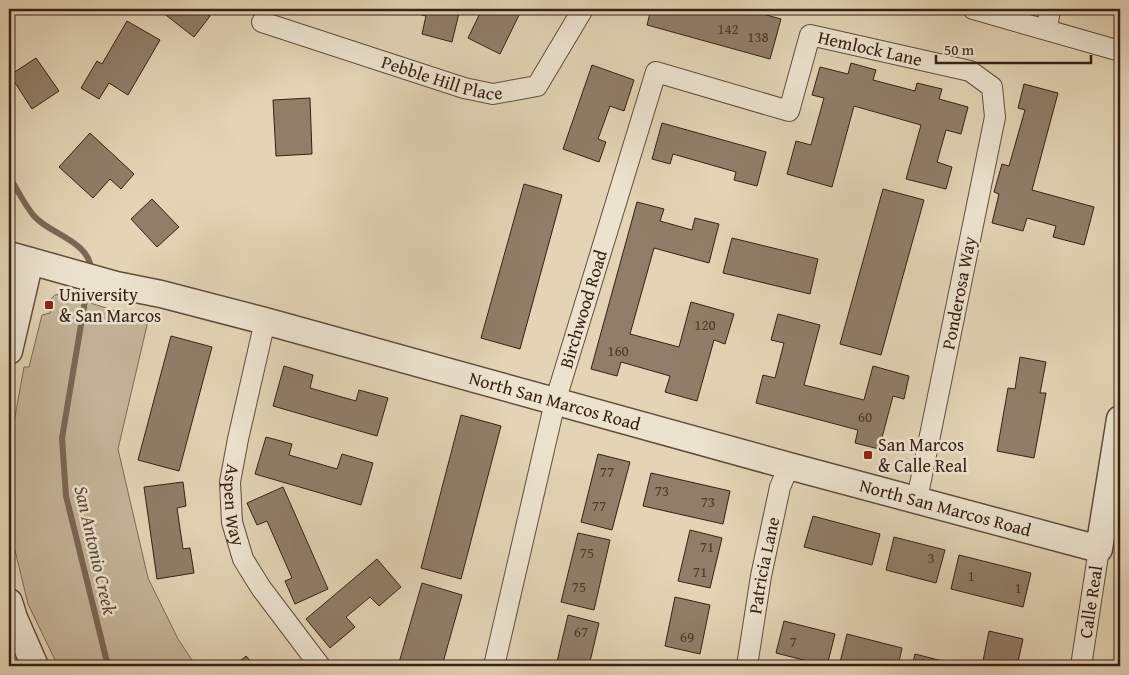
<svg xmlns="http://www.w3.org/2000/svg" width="1129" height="675" font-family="'Gentium Book Plus',serif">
  <rect width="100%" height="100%" fill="#e2d4b5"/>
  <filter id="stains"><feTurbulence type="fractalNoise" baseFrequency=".004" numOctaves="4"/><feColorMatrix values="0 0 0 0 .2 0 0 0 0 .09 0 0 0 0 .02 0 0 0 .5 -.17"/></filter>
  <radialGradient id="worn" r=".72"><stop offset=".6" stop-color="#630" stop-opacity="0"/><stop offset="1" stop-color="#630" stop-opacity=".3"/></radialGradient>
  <!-- green -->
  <polygon fill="#c5b59a" stroke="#7e6a57" points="61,294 148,321 118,449 148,578 178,639 196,666 58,666 28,604 11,534 9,510 9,450 24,367 29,367 42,315 50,313 51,299 55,295"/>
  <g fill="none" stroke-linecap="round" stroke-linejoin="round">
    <!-- stream -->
    <g stroke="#7b6754" stroke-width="6">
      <path d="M9 176C17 189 24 204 34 216 49 234 90 241 91 270"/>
      <polyline points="88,283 62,438 66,496 108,666"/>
    </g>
  </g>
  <!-- building -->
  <g fill="#907e68" stroke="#372014">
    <polygon points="165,9 201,9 210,16 194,37 162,12"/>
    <polygon points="397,9 460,9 452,42 422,34 426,16"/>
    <polygon points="482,9 522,9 500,54 468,38"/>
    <polygon points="651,9 745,9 781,19 770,59 647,25"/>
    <polygon points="127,21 160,40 128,95 109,83 99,99 81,88 97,61 102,64"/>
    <polygon points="36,58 59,91 32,109 10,75"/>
    <polygon points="851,63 876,70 873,80 915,91 917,83 942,89 939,99 968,107 961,134 946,130 937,162 952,167 946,189 906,179 921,125 854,106 832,187 787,174 796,141 811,145 824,98 812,95 820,67 848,74"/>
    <polygon points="592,65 634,80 624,111 610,106 598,139 606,142 599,162 563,149"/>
    <polygon points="1024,84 1058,93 1032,190 1094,207 1084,245 1053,237 1056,226 1027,218 1023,231 992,223 999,194 994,192 1002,164 1009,166 1025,110 1018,108"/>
    <polygon points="310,98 312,154 276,156 273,100"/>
    <polygon points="662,123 766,152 757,186 734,180 736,172 673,154 670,164 652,159"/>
    <polygon points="90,133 134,174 121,189 110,179 93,198 59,167"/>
    <polygon points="524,184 562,195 520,349 481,338"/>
    <polygon points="883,189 924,200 881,355 840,344"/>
    <polygon points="152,199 179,227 157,247 131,219"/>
    <polygon points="637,202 664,209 660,221 692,230 695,218 719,224 709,263 654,248 630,334 679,347 691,302 734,314 725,344 714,340 697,401 665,392 670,376 621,362 617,376 591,369"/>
    <polygon points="732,238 818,259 810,294 723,273"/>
    <polygon points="778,314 820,325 804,385 864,400 873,366 909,376 904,399 893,396 879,449 855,443 858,430 756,403 763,375 775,378 784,343 771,340"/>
    <polygon points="171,336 212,347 179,471 138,460"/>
    <polygon points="1020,357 1046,362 1040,393 1046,393 1034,458 997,451 1008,388 1015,389"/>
    <polygon points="284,366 313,375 310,388 356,401 359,390 388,398 377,436 273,406"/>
    <polygon points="461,415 501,426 461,579 421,568"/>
    <polygon points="266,437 292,444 289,455 337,469 342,454 373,463 361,505 255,474"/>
    <polygon points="598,454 630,462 612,530 581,522"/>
    <polygon points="651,473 730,491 723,524 643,506"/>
    <polygon points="183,482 186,506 177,508 183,549 190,548 194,573 157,579 144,487"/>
    <polygon points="283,487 328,589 295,604 285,581 292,578 267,521 257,525 247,503"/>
    <polygon points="813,516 880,534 872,565 804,547"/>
    <polygon points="690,530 722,538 710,588 678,581"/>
    <polygon points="578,533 610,540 594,610 561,602"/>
    <polygon points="894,537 945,550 936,583 886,570"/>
    <polygon points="959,555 1031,573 1023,607 951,589"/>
    <polygon points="377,559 401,587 379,606 370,597 346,617 355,627 330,648 306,619"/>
    <polygon points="422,583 462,595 442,666 398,666"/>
    <polygon points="675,597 710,605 700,654 665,646"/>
    <polygon points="568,615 599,623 589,666 556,666"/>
    <polygon points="784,621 835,634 827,666 776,653"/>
    <polygon points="989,631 1023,639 1017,666 982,666"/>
    <polygon points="847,634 902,648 898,666 839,666"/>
    <polygon points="915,654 962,666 912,666"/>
    <polygon points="246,656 255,666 234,666"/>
  </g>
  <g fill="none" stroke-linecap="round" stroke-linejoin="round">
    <!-- minor casing -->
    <g stroke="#624d3c" stroke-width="22">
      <g id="minor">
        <polyline points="973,9 1120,51"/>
        <path id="s1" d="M262 22 464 88 493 94 537 86 583 9"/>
        <polyline points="1047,29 1050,9"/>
        <path id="s2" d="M265 321 238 439 230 482 232 522 243 559 261 588 320 666"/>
        <path id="s3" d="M494 666 555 402 656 72 789 111 810 35 970 71 992 87 995 117 917 499"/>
        <path id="s4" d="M747 666 761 576 780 487 789 466"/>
        <path id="s5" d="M1081 666 1099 549"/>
      </g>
    </g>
    <!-- tertiary casing -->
    <g stroke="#624d3c" stroke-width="29">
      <g id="tertiary">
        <path id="s6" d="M9 255 116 285 161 294 265 321 789 466 1099 549 1120 419"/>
        <polyline points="9,351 30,261"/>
        <polyline points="9,602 14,618 35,666"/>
      </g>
    </g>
    <!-- minor -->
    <use href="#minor" stroke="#ece3cf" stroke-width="20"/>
    <!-- tertiary -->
    <use href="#tertiary" stroke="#ece3cf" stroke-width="26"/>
  </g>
  <!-- markers -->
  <g fill="#8f2418" stroke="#ece3cf" stroke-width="2">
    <rect x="44" y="300" width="10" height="10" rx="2.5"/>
    <rect x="863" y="450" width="10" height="10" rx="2.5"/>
  </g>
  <g text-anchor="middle" stroke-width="5" stroke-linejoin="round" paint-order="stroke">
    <!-- number labels -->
    <g font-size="15" fill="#4d3829">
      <text x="728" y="34">142</text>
      <text x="758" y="42">138</text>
      <text x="705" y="330">120</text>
      <text x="618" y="356">160</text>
      <text x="865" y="422">60</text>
      <text x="607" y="477">77</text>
      <text x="662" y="496">73</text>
      <text x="708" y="507">73</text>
      <text x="599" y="511">77</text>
      <text x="707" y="552">71</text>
      <text x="587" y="558">75</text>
      <text x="931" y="563">3</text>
      <text x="700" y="577">71</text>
      <text x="971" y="581">1</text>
      <text x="579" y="592">75</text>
      <text x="1018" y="593">1</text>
      <text x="581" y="637">67</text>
      <text x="687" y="642">69</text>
      <text x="793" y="647">7</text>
    </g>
    <!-- street labels -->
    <g font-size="18" fill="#372014" stroke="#ece3cf">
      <text dy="6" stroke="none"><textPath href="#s3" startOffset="895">Hemlock Lane</textPath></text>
      <text dy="6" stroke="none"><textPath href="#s1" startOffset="189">Pebble Hill Place</textPath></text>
      <text transform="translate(959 293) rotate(-79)" y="6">Ponderosa Way</text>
      <text dy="6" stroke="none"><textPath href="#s3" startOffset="368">Birchwood Road</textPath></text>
      <text dy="6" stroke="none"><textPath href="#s6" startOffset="565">North San Marcos Road</textPath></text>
      <text dy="6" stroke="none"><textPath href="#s2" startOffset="188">Aspen Way</textPath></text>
      <text dy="6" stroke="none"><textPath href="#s6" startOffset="970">North San Marcos Road</textPath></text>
      <text dy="6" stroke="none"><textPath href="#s4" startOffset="102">Patricia Lane</textPath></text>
      <text dy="6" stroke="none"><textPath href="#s5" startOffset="65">Calle Real</textPath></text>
    </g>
    <!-- poi labels -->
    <g font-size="18" fill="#372014" stroke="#ece3cf" text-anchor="start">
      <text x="59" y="301">University<tspan x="59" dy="21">&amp; San Marcos</tspan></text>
      <text x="878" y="451">San Marcos<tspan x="878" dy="21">&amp; Calle Real</tspan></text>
    </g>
    <!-- water labels -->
    <g font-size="19" font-style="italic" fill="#5f4a39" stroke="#ece3cf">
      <text transform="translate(96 550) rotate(77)" y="7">San Antonio Creek</text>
    </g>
  </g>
  <!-- margin -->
  <rect width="1129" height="675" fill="none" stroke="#e2d4b5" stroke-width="30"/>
  <rect x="10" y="10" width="1109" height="655" fill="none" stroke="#372014" stroke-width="2.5"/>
  <rect x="15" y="15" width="1099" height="645" fill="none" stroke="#372014"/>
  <!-- scale -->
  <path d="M936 55v8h155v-8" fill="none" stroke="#372014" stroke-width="2.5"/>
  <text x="944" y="55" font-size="15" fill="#372014" stroke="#ece3cf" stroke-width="4" paint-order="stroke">50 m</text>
  <rect width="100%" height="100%" filter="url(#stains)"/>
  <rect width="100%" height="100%" fill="url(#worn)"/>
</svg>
